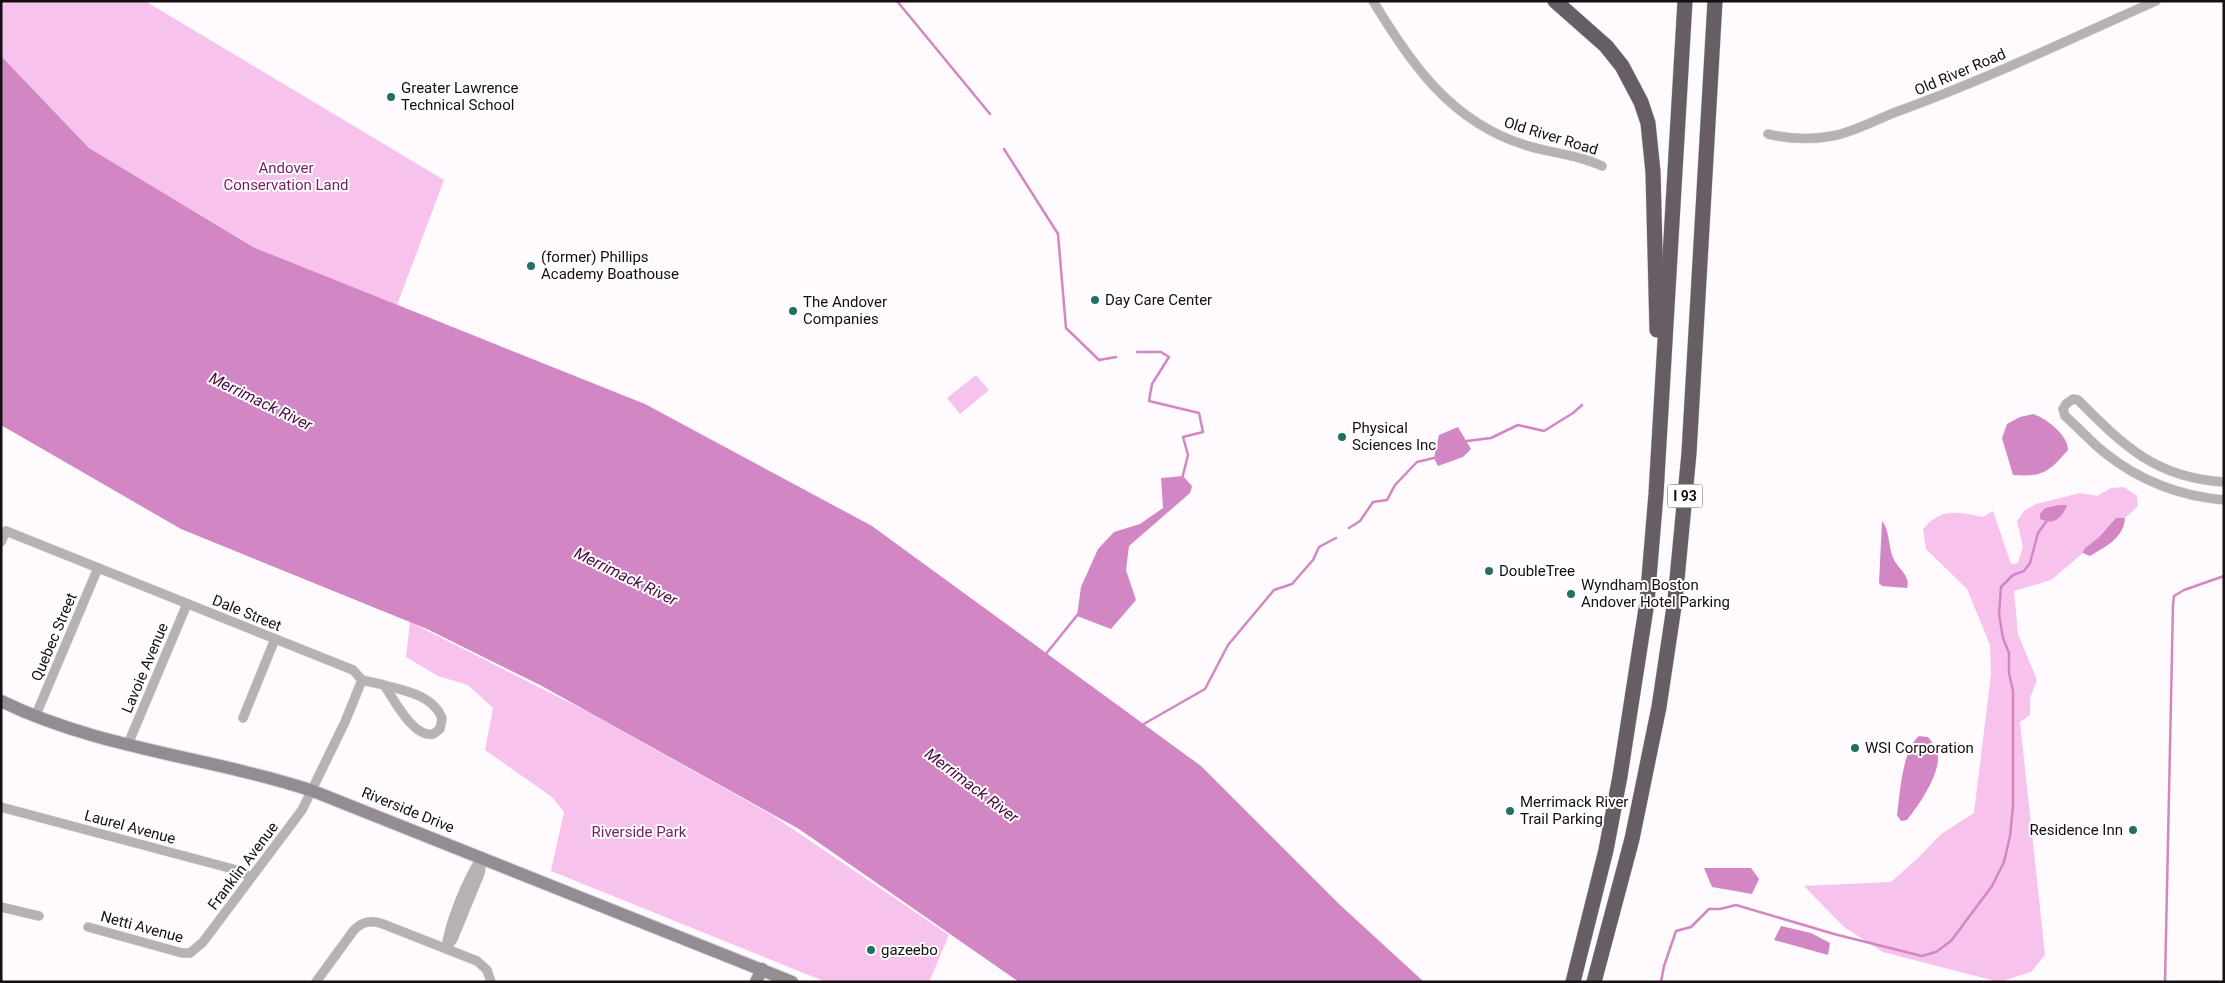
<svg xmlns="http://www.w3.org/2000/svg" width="2225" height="983" font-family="Roboto,sans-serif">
  <rect width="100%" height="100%" fill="#fefafd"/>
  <!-- green -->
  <g fill="#f7c2ec">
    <polygon points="1,1 145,1 444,180 397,305 253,247 89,148 1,56"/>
    <polygon points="976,375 989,390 960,414 947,398"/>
    <path d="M2124 487 2137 496 2138 506 2125 518H2116L2099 537 2084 549 2083 553 2051 580 2014 591 2018 634 2037 680 2030 698V715L2020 722 2045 955 2031 972 1999 982 1883 952 1844 927 1804 886 1891 882 1917 859 1941 834 1974 813 1991 674 1990 645 1967 589 1926 549 1923 529C1941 507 1958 512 1983 517L1993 511 2011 564 2018 563 2023 547 2017 521 2024 511 2036 504 2080 493 2097 496 2111 488Z"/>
    <polygon points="410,622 588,712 772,815 949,935 929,982 826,982 551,871 564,812 552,797 485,750 493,708 468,685 438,676 406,657"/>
  </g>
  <!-- water -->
  <g fill="#d287c4">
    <polygon points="1,56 89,148 253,247 645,404 872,526 1201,766 1339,904 1424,982 1019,982 799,829 540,685 427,629 181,529 1,425"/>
    <path d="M2033 414C2046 418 2068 435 2068 450 2048 473 2042 477 2013 475L2002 438 2007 424 2020 417Z"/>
    <polygon points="1458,427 1471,449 1463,457 1438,466 1434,458 1439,435"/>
    <polygon points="1183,476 1192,486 1190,493 1129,546 1126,570 1136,600 1111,629 1077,616 1081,587 1098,549 1114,532 1140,524 1163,508 1161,478"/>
    <path d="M2059 505H2067C2063 517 2054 526 2040 519V514L2045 508Z"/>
    <path d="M2116 518H2125C2124 538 2105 547 2090 556L2083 553 2084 549 2099 537Z"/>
    <path d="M1882 521C1890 530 1888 548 1894 560 1899 569 1911 577 1907 588L1882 586 1879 583Z"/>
    <path d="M1919 736 1928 737C1932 742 1938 750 1938 758 1938 777 1919 805 1907 820L1901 821 1897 815C1900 794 1902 750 1919 736Z"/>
    <polygon points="1704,868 1751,868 1759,879 1752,894 1712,887"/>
    <polygon points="1781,926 1811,933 1830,943 1828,955 1774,940"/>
  </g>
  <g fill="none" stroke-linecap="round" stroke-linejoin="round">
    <!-- stream -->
    <g stroke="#d287c4" stroke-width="2.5">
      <polyline points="897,1 990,114"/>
      <polyline points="1004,149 1058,234 1066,328 1099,360 1116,357"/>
      <polyline points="1137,352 1161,352 1169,357 1152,384 1149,401 1199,413 1203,432 1183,437 1188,455 1182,479"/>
      <polyline points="1467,441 1491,438 1518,425 1544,431 1573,413 1582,405"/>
      <polyline points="1349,528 1360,521 1373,502 1387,500 1395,485 1417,462 1434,458"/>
      <polyline points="1045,655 1079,613"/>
      <polyline points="1142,725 1205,689 1228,645 1274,590 1292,584 1313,560 1319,547 1336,538"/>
      <polyline points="1661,982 1664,966 1676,931 1691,927 1709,909 1720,909 1736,905 1834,934 1922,956 1936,952 1951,941 1992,886 2004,862 2010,836 2013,807 2013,691 2009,673 2009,653 2003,638 1999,614 2001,587 2013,575 2024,571 2030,563 2038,533 2046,522"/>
      <polyline points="2165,982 2173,605 2174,596 2184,590 2224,576"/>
    </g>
    <!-- street casing -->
    <g stroke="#d8d4d7" stroke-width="10">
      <g id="street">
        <path d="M1373 1C1411 64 1451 122 1525 145 1550 153 1577 154 1602 166"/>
        <path d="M1768 134C1789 139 1810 140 1832 136 1854 132 1875 120 1896 112 1985 80 2070 39 2156 1"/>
        <path d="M2224 482C2155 478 2123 445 2078 400L2073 399 2066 404 2063 409 2065 416C2079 428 2091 442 2105 453 2140 481 2179 496 2224 500"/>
        <polyline points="1,542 6,531 353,670 362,680 345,722 302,810 203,942 190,953 182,953 88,927"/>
        <path d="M362 680 384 685C394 699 413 738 433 734L440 729 442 718C433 695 405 691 384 685"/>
        <polyline points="35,717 98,568"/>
        <polyline points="243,718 275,639"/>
        <polyline points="128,744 187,604"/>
        <polyline points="1,807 233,869 251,877"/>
        <polyline points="1,907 39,916"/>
        <polyline points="447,947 453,939 480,873 482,860"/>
        <path d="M446 949C449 923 467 879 482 857"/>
        <path d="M316 982 354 930C363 921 371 920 383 924L477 961 487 970 491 982"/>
      </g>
    </g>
    <!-- secondary casing -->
    <g stroke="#d8d4d7" stroke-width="14">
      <g id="secondary">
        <path d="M1 701C99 749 210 757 313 791L792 982"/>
        <polyline points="756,982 762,969"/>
      </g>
    </g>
    <!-- highway casing -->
    <g stroke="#d8d4d7" stroke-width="16">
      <g id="highway">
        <polyline points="1555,1 1606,46 1622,66 1641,102 1648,123 1653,172 1657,330"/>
        <polyline points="1573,982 1606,850 1620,776 1647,602 1656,494 1685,1"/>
        <polyline points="1594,982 1632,839 1659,707 1675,600 1689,453 1715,1"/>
      </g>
    </g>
    <!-- street -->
    <use href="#street" stroke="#b5b1b4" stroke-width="9"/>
    <!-- secondary -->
    <use href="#secondary" stroke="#948c92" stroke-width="12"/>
    <!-- highway -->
    <use href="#highway" stroke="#675d64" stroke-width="15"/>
  </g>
  <!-- markers -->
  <g fill="#256d65" stroke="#fff" stroke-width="2">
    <circle cx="391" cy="97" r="5"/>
    <circle cx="531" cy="266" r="5"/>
    <circle cx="1095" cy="300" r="5"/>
    <circle cx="793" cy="311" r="5"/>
    <circle cx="1342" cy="437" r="5"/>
    <circle cx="1489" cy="571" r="5"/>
    <circle cx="1571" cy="594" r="5"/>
    <circle cx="1855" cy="748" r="5"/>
    <circle cx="1510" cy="811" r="5"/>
    <circle cx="2133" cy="830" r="5"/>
    <circle cx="871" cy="950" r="5"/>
  </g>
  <g text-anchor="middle" stroke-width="4" stroke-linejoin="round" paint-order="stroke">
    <!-- shield labels -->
    <rect fill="#fff" stroke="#5a5759" stroke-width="1" x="1667.5" y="484.5" width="35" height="23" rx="4"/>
    <g font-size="14" font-weight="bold" fill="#130f12">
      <text x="1685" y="501">I 93</text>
    </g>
    <!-- street labels -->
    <g font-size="15" fill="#130f12" stroke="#fff">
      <text transform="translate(1960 72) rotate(-23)" y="5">Old River Road</text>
      <text transform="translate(1551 136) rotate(17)" y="5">Old River Road</text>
      <text transform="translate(247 613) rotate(22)" y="5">Dale Street</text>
      <text transform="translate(54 637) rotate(-67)" y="5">Quebec Street</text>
      <text transform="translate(145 668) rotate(-67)" y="5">Lavoie Avenue</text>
      <text transform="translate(408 810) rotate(22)" y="5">Riverside Drive</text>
      <text transform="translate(130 827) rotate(15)" y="5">Laurel Avenue</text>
      <text transform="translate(243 866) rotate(-53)" y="5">Franklin Avenue</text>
      <text transform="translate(142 927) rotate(15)" y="5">Netti Avenue</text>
    </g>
    <!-- poi labels -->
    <g font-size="15" fill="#130f12" stroke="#fff" text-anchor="start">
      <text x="401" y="93">Greater Lawrence<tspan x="401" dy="17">Technical School</tspan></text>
      <text x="541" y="262">(former) Phillips<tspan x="541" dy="17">Academy Boathouse</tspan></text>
      <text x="1105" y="305">Day Care Center</text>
      <text x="803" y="307">The Andover<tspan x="803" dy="17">Companies</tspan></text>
      <text x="1352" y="433">Physical<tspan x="1352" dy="17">Sciences Inc</tspan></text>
      <text x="1499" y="576">DoubleTree</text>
      <text x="1581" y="590">Wyndham Boston<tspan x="1581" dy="17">Andover Hotel Parking</tspan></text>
      <text x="1865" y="753">WSI Corporation</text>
      <text x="1520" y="807">Merrimack River<tspan x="1520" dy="17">Trail Parking</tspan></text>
      <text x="2123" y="835" text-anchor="end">Residence Inn</text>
      <text x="881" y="955">gazeebo</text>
    </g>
    <!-- park labels -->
    <g font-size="15" fill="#751d6a" stroke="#fff">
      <text x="286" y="173">Andover<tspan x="286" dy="17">Conservation Land</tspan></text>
      <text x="639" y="837">Riverside Park</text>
    </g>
    <!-- water labels -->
    <g font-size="16" font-style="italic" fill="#4d0945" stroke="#fff">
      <text transform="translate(261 401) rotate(26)" y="6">Merrimack River</text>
      <text transform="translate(626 576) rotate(26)" y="6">Merrimack River</text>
      <text transform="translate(972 785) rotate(37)" y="6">Merrimack River</text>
    </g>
  </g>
  <!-- border -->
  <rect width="2225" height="983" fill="none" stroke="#130f12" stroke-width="5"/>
</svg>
